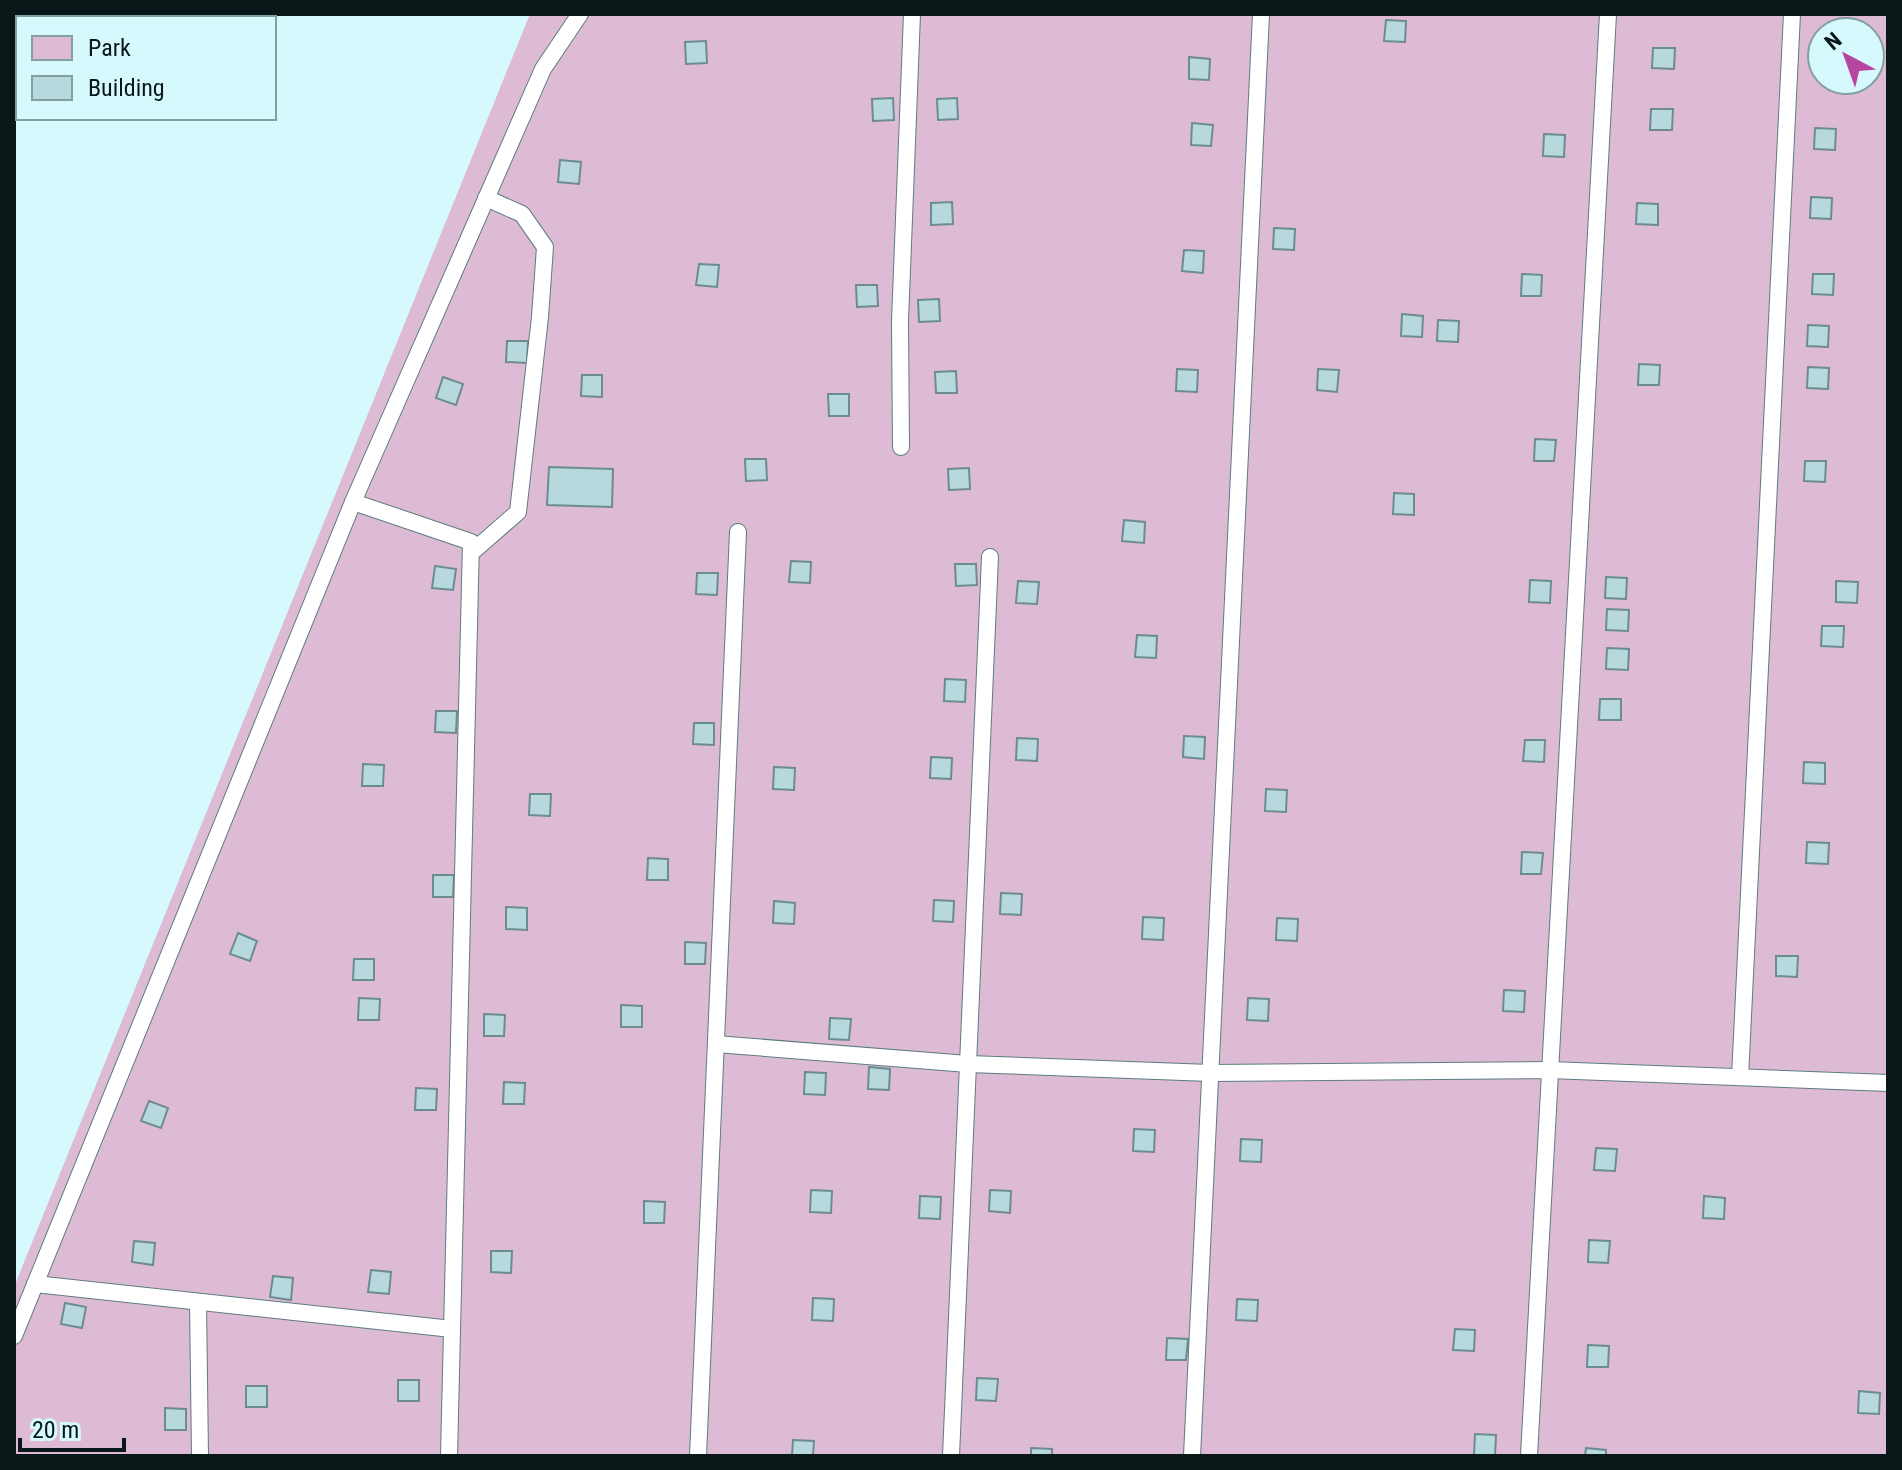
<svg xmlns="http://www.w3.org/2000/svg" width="1902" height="1470" font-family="'Roboto Condensed',sans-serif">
  <rect width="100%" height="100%" fill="#d6f9fe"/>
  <!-- green -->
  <path fill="#debbd4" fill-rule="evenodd" d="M530 14H1888V1456H14V1287ZM1822 32H1870V80H1822Z"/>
  <!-- building -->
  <g fill="#b7d9de" stroke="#6c8c91" stroke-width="2">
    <polygon points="1386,20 1406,21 1405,42 1384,41"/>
    <polygon points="706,41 707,63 686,64 685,42"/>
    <polygon points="1653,48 1675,48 1674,69 1652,68"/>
    <polygon points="1189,57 1210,59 1209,80 1189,79"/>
    <polygon points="893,98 894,120 873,121 872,99"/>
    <polygon points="957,98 958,119 938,120 937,99"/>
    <polygon points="1651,109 1673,109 1672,130 1650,130"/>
    <polygon points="1192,123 1213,125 1211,146 1191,145"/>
    <polygon points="1815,128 1836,129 1835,150 1814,149"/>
    <polygon points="1544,134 1565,135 1564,157 1543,156"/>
    <polygon points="560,160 581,162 579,184 558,182"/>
    <polygon points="1811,197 1832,198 1831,219 1810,218"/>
    <polygon points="952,202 953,224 931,225 931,203"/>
    <polygon points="1637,203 1658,204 1658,225 1636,224"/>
    <polygon points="1274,228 1295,229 1294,250 1273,249"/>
    <polygon points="1184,250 1204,251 1203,273 1182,271"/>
    <polygon points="699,264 719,265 717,287 696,285"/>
    <polygon points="1522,274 1542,275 1541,296 1521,296"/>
    <polygon points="1813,274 1834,274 1833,295 1812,294"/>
    <polygon points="856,285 877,285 878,306 857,307"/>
    <polygon points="939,299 940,321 919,322 918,300"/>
    <polygon points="1402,314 1423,316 1422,337 1401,336"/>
    <polygon points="1438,320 1459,321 1458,342 1437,341"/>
    <polygon points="1808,325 1829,326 1828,347 1807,346"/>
    <polygon points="507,341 528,341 527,363 506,362"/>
    <polygon points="1639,364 1660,365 1659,385 1638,385"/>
    <polygon points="1808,367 1829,368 1828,389 1807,388"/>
    <polygon points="1177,369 1198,370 1197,392 1176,391"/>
    <polygon points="1318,369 1339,370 1337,392 1317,390"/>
    <polygon points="956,371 957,393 936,393 935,372"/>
    <polygon points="582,375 602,375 602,397 581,396"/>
    <polygon points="443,377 463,384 456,405 436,398"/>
    <polygon points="828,394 849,394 849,416 829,416"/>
    <polygon points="1535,439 1556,440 1554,461 1534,461"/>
    <polygon points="745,459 766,459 767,480 746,481"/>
    <polygon points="1805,461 1826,461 1825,482 1804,481"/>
    <polygon points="549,467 613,469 612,507 547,505"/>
    <polygon points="969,468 970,489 949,490 948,469"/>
    <polygon points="1394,493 1414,494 1414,515 1393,514"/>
    <polygon points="1124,520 1145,522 1144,543 1122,541"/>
    <polygon points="791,561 811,562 810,583 789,582"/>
    <polygon points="955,564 976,564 977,585 956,586"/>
    <polygon points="435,566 456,569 453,590 432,588"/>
    <polygon points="697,573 718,573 717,595 696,594"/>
    <polygon points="1606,577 1627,578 1626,599 1605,598"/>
    <polygon points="1530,580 1551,581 1550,603 1529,602"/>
    <polygon points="1018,581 1039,582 1037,604 1016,603"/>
    <polygon points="1836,581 1858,582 1857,603 1836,602"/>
    <polygon points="1607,609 1629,610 1628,631 1606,630"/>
    <polygon points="1822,626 1844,626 1843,647 1821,646"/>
    <polygon points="1137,635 1157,636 1156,658 1135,657"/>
    <polygon points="1607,648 1629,649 1628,670 1606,669"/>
    <polygon points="945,679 966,680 965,702 944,701"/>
    <polygon points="1600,699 1621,699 1621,720 1599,720"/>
    <polygon points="436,711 457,711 456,733 435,732"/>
    <polygon points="694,723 714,723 714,745 693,744"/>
    <polygon points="1184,736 1205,737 1204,759 1183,757"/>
    <polygon points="1017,738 1038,739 1037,761 1016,760"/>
    <polygon points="1525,740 1545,740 1544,762 1523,761"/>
    <polygon points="931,757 952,758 951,779 930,778"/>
    <polygon points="1804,762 1825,763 1825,784 1803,783"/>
    <polygon points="363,764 384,765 383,786 362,786"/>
    <polygon points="774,767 795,768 794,790 773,789"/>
    <polygon points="1266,789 1287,790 1286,812 1265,811"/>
    <polygon points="530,794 551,794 550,816 529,815"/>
    <polygon points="1807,842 1829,843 1828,864 1806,863"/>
    <polygon points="1522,852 1543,853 1541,874 1521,874"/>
    <polygon points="648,858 668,859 668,880 647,880"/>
    <polygon points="433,875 454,875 453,897 433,897"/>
    <polygon points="1001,893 1022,894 1021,915 1000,914"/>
    <polygon points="934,900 954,901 953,922 933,921"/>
    <polygon points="774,901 795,903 794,924 773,923"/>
    <polygon points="506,907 527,908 527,930 506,929"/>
    <polygon points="1143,917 1164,918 1163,940 1142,939"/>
    <polygon points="1277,918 1298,919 1297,941 1276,940"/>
    <polygon points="238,933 257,941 250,961 230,954"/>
    <polygon points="685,942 706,943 705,964 685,964"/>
    <polygon points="1776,956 1798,956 1797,977 1776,976"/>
    <polygon points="354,959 374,959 374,980 353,980"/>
    <polygon points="1504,990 1525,991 1524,1012 1503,1011"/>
    <polygon points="359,998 380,999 379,1020 358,1020"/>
    <polygon points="1248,998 1269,999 1268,1021 1247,1020"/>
    <polygon points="621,1005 642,1006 642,1027 621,1027"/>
    <polygon points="484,1014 505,1015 504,1036 484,1036"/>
    <polygon points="830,1018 851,1019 849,1040 829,1039"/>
    <polygon points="869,1067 890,1069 889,1090 868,1089"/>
    <polygon points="805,1072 826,1073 825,1095 804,1094"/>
    <polygon points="504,1082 525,1083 524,1104 503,1104"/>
    <polygon points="416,1088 437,1089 436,1110 415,1110"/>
    <polygon points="149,1101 168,1108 161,1128 141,1121"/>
    <polygon points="1134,1129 1155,1130 1154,1152 1133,1151"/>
    <polygon points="1241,1139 1262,1140 1261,1162 1240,1161"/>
    <polygon points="1596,1148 1617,1149 1615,1171 1594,1170"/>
    <polygon points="811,1190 832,1191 831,1213 810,1212"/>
    <polygon points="990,1190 1011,1191 1010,1213 989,1211"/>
    <polygon points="920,1196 941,1197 940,1219 919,1218"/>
    <polygon points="1704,1196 1725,1198 1724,1219 1703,1218"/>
    <polygon points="644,1201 665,1202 664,1223 644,1223"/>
    <polygon points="1589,1240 1610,1241 1608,1263 1588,1262"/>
    <polygon points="134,1241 155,1243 153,1265 132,1262"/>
    <polygon points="491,1251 512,1251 511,1273 491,1272"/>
    <polygon points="371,1270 391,1272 389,1294 368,1292"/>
    <polygon points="273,1276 293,1278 291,1300 270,1297"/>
    <polygon points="813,1298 834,1299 833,1321 812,1320"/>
    <polygon points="1237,1299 1258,1300 1257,1321 1236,1320"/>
    <polygon points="65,1303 86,1307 82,1328 61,1324"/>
    <polygon points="1455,1329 1475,1330 1474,1351 1453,1350"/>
    <polygon points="1167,1338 1188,1339 1186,1360 1166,1360"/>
    <polygon points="1588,1345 1609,1346 1608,1367 1587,1367"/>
    <polygon points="977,1378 998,1379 996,1401 976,1400"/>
    <rect x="398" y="1380" width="21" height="21"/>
    <rect x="246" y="1386" width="21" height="21"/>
    <polygon points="1859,1391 1880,1393 1879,1414 1858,1413"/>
    <polygon points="165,1408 186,1409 186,1430 165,1430"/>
    <polygon points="1475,1434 1496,1435 1495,1456 1474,1456"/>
    <polygon points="793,1440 814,1441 813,1456 792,1456"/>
    <polygon points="1031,1448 1052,1449 1052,1456 1031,1456"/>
    <polygon points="1586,1448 1606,1450 1606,1456 1585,1456"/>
  </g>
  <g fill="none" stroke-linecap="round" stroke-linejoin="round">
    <!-- lane casing -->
    <g stroke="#5c7c81" stroke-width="18">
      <g id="lane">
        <polyline points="901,447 900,321 912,14"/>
        <polyline points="353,502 471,542 449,1456"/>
        <polyline points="471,553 518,512 540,317 545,247 522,214 486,198"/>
        <polyline points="716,1044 968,1064 1210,1073 1549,1070 1888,1083"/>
        <polyline points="1740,1077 1792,14"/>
        <polyline points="35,1284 452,1329"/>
        <polyline points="198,1302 200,1456"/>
        <polyline points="14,1336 353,502 543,69 580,14"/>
        <polyline points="698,1456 738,532"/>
        <polyline points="951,1456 990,557"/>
        <polyline points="1192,1456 1261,14"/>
        <polyline points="1529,1456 1608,14"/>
      </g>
    </g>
    <!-- lane -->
    <use href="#lane" stroke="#fff" stroke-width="16"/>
  </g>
  <!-- border -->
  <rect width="1902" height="1470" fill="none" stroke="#0a1719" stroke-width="32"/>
  <!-- legend -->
  <rect x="16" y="16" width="260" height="104" fill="#d6f9fe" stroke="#849fa2" stroke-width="2"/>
  <rect x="32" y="36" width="40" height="24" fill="#debbd4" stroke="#849fa2" stroke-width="2"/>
  <text x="88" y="56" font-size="24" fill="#0a1719">Park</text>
  <rect x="32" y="76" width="40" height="24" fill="#b7d9de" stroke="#849fa2" stroke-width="2"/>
  <text x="88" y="96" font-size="24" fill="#0a1719">Building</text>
  <!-- north arrow -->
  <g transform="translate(1846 56) rotate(319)"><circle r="38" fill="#d6f9fe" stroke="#849fa2" stroke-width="2"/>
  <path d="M0-6L14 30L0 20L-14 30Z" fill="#b645a0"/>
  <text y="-12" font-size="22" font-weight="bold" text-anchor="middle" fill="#0a1719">N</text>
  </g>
  <!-- scale -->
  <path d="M20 1438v12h104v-12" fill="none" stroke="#0a1719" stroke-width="4"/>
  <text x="32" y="1438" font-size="24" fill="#0a1719" stroke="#d6f9fe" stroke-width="6" paint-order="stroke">20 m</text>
</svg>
